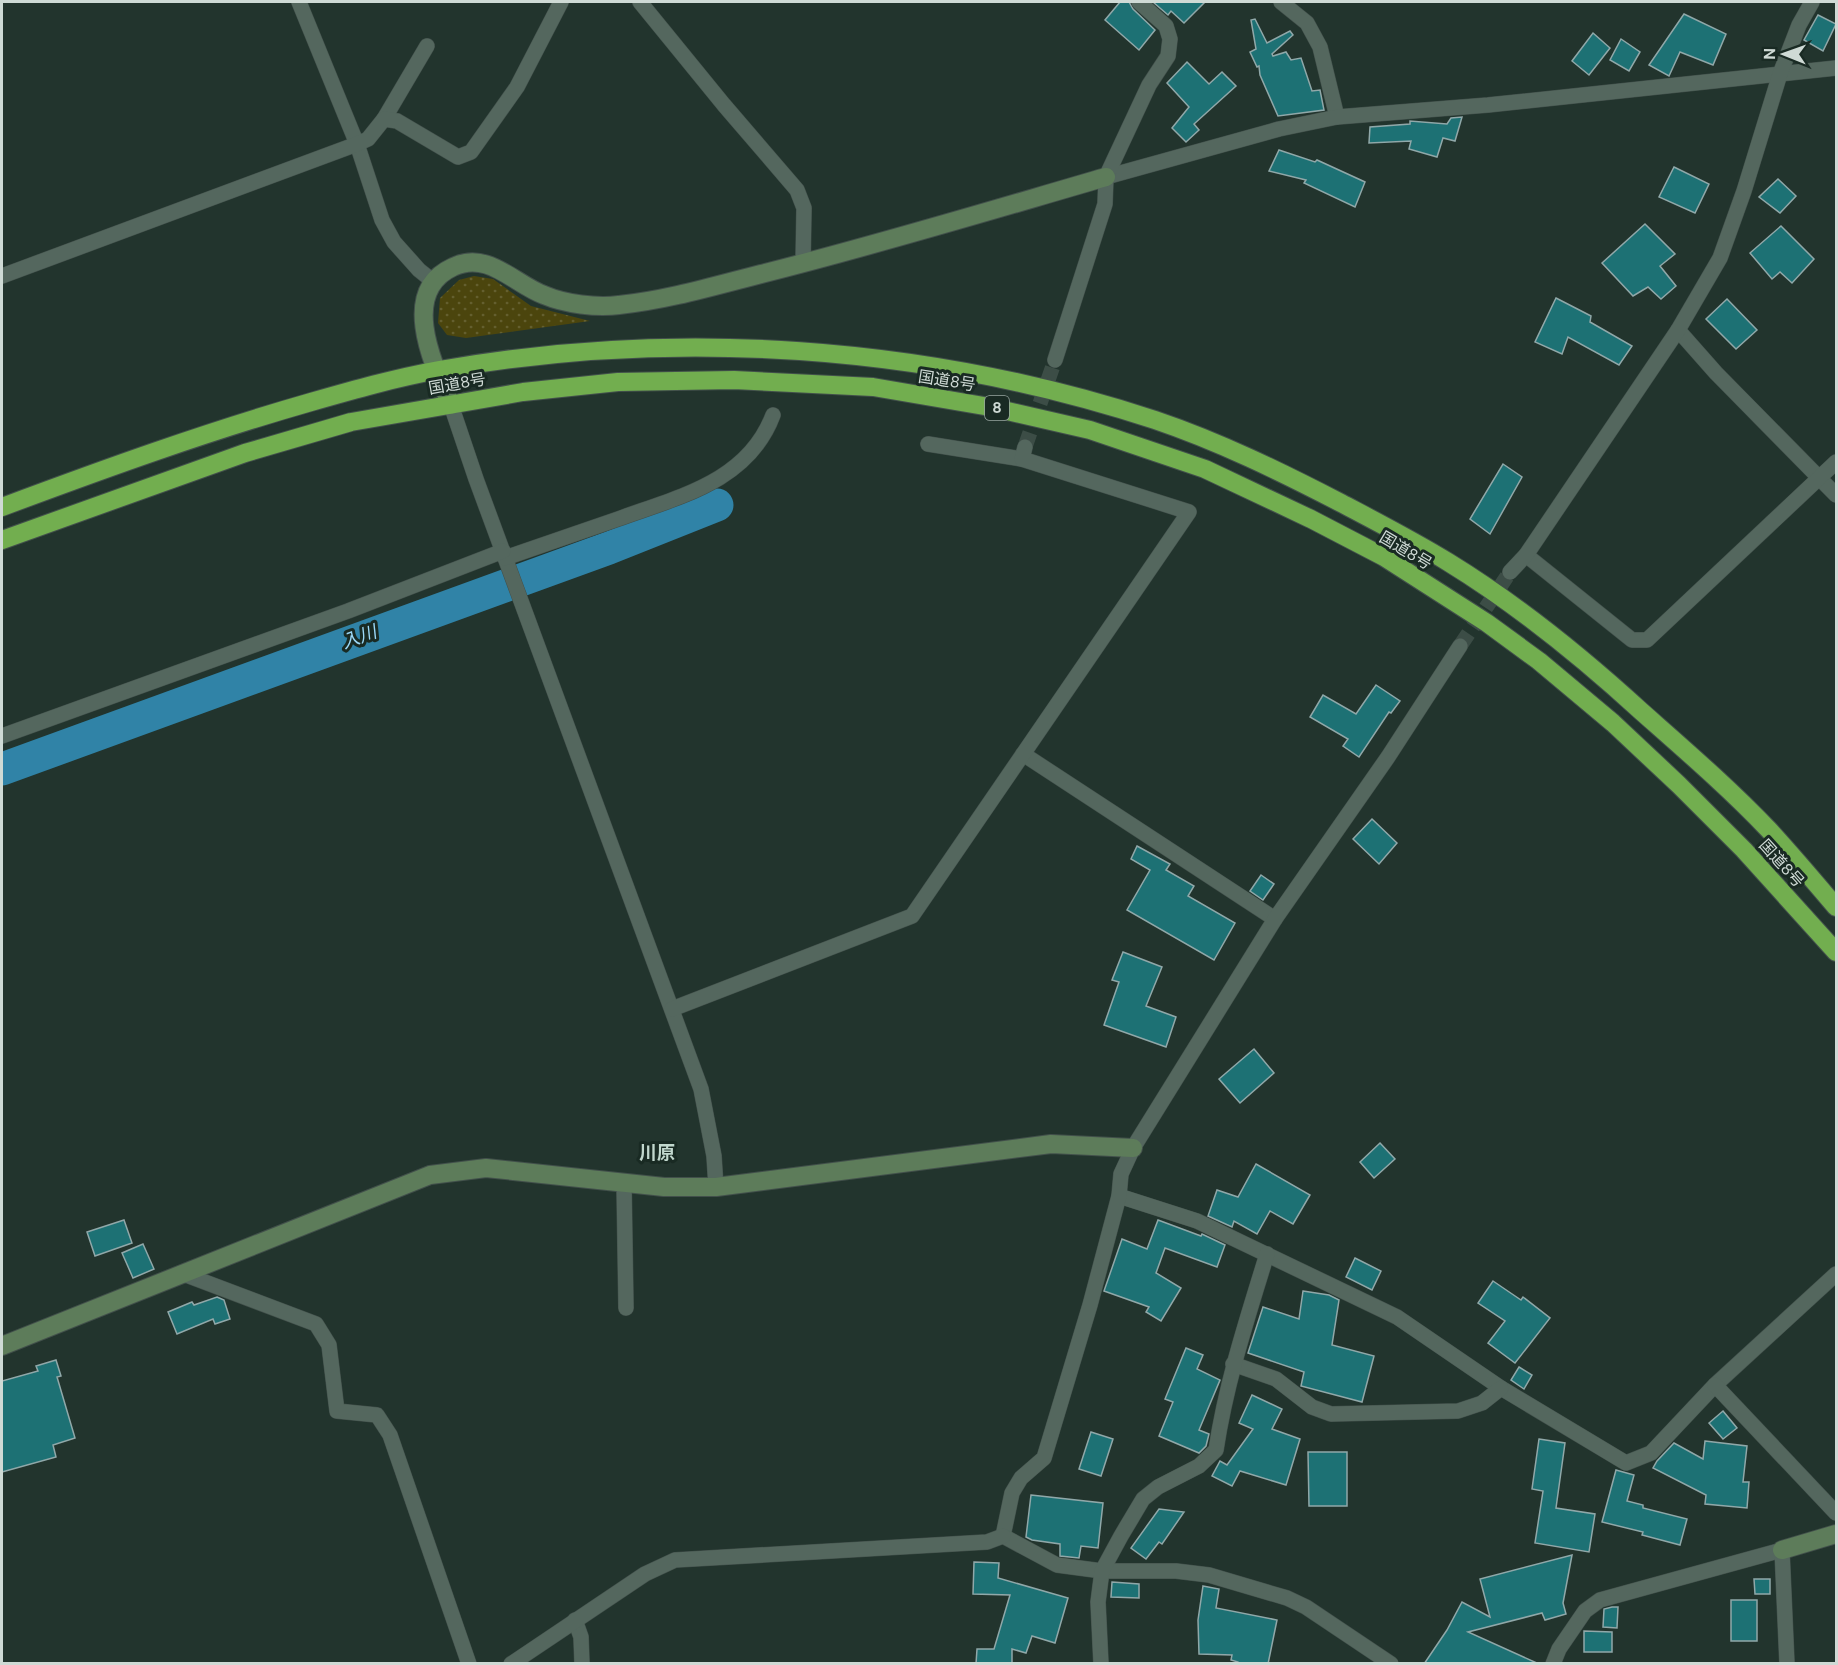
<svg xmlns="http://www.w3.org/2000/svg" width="1838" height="1665" font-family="'DM Sans','Noto Sans JP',sans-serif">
  <defs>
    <pattern id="green-dots" width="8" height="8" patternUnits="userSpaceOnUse" patternTransform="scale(1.5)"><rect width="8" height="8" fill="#4b450d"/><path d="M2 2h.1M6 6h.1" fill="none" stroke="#645f2f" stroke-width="1.8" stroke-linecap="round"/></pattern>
  </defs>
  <rect width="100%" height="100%" fill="#22342d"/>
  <!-- green -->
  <polygon fill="url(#green-dots)" points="474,276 493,279 531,306 590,321 466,338 447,335 438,323 440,298 459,280"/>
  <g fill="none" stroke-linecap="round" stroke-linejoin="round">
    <!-- river -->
    <polyline stroke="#3083a7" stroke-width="33" points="2,769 609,548 717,505"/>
  </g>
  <!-- building -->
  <g fill="#1d7174" stroke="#90a8a9" stroke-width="1.5">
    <polygon points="1120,2 1129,2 1133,9 1155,30 1139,50 1105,20"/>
    <polygon points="1153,2 1205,2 1184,23 1171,11 1168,15"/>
    <polygon points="1684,14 1726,34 1713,65 1680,52 1669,76 1649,65"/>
    <polygon points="1818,15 1836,24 1823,51 1804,40"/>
    <polygon points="1255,19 1267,43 1290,31 1293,35 1272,54 1273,56 1286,52 1291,60 1301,58 1312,91 1320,90 1324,110 1278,116 1260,75 1259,66 1257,67 1250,52 1256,49 1251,20"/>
    <polygon points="1593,33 1610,48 1589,75 1572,61"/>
    <polygon points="1621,39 1640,52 1629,71 1610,60"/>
    <polygon points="1187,62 1209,84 1222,72 1236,86 1194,124 1199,130 1186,142 1172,128 1189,107 1167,83"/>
    <polygon points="1462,117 1455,141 1443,138 1437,157 1409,149 1411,141 1369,143 1370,127 1410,124 1410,121 1447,124 1451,118"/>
    <polygon points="1279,150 1315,162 1317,160 1365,182 1355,207 1304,183 1306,180 1269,171"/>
    <polygon points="1674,167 1709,184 1695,213 1659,197"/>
    <polygon points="1778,179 1796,196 1780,213 1759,197"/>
    <polygon points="1645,224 1675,254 1660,266 1676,286 1661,299 1648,287 1633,296 1602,263"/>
    <polygon points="1781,226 1814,259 1792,283 1780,272 1772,279 1750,253"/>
    <polygon points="1556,298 1591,316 1590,322 1632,346 1619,365 1568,337 1562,354 1535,342"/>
    <polygon points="1727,299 1757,330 1736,349 1706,319"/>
    <polygon points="1503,464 1522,477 1490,534 1470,519"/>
    <polygon points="1376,685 1400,701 1391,713 1389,712 1359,757 1343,746 1348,739 1310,717 1323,695 1356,714"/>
    <polygon points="1372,819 1397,843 1379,864 1353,839"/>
    <polygon points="1137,846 1170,864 1166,870 1194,886 1188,896 1235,923 1214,960 1127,910 1150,870 1131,859"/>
    <polygon points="1261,875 1274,884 1263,900 1250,891"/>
    <polygon points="1123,952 1162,967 1146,1006 1176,1017 1166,1047 1104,1025 1119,982 1112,980"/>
    <polygon points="1254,1049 1274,1073 1240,1103 1219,1079"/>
    <polygon points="1380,1143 1395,1159 1374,1178 1360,1162"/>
    <polygon points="1256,1164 1310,1195 1293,1224 1270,1211 1257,1234 1234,1221 1232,1227 1208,1216 1217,1190 1238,1197"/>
    <polygon points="124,1220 132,1243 95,1256 87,1232"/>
    <polygon points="1158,1220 1201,1236 1202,1234 1225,1245 1217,1267 1165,1248 1156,1273 1181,1288 1161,1321 1146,1312 1149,1307 1104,1291 1122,1239 1147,1249"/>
    <polygon points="143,1244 154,1269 133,1278 122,1253"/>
    <polygon points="1355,1258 1381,1271 1372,1290 1346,1277"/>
    <polygon points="1493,1281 1521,1300 1523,1297 1550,1318 1515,1363 1488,1343 1505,1321 1478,1303"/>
    <polygon points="1303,1291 1329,1295 1339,1300 1332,1345 1374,1356 1362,1402 1301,1386 1304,1372 1248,1353 1263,1307 1299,1319"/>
    <polygon points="217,1297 224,1300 230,1319 215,1324 213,1319 177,1334 168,1312 192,1302 194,1305"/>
    <polygon points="1186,1348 1203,1355 1197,1369 1220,1380 1199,1430 1209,1434 1206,1446 1199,1453 1159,1436 1173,1402 1165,1399"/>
    <polygon points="56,1360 61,1376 57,1377 75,1438 53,1445 56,1457 2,1472 2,1381 38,1371 36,1366"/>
    <polygon points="1519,1367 1532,1375 1524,1389 1511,1380"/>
    <polygon points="1252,1395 1282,1409 1272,1429 1300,1439 1286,1485 1240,1471 1232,1486 1212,1476 1220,1461 1227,1465 1253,1429 1239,1423"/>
    <polygon points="1723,1411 1737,1428 1723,1439 1709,1423"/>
    <polygon points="1091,1432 1113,1439 1101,1476 1079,1469"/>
    <polygon points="1539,1439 1565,1443 1556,1508 1595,1514 1589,1552 1535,1543 1543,1491 1532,1489"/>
    <polygon points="1705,1441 1747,1446 1743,1482 1749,1482 1747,1508 1705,1504 1706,1495 1653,1468 1657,1461 1674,1443 1703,1459"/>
    <polygon points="1308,1452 1347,1452 1347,1506 1309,1506"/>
    <polygon points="1616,1470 1634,1475 1627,1501 1643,1505 1643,1508 1687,1519 1680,1545 1642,1535 1643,1532 1602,1522"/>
    <polygon points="1031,1495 1103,1503 1098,1548 1081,1546 1079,1558 1060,1556 1060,1544 1032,1540 1026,1537"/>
    <polygon points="1159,1509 1184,1512 1162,1544 1159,1542 1146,1559 1131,1548"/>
    <polygon points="1572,1555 1563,1603 1566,1614 1545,1620 1542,1613 1468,1632 1539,1664 1424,1664 1447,1630 1462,1602 1490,1617 1480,1579"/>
    <polygon points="974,1562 999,1563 998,1578 1068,1598 1055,1643 1032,1636 1026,1653 1012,1649 1012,1664 976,1664 977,1649 994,1649 1010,1595 973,1594"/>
    <polygon points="1754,1579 1770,1579 1770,1594 1755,1594"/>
    <polygon points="1112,1582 1139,1584 1139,1598 1111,1597"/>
    <polygon points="1203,1586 1219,1589 1216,1608 1277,1620 1268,1664 1238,1664 1238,1662 1231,1660 1232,1655 1199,1654 1198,1620"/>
    <rect x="1731" y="1600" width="26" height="41"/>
    <polygon points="1612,1607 1618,1607 1617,1628 1603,1627 1604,1609"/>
    <polygon points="1584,1631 1612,1632 1612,1652 1584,1652"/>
  </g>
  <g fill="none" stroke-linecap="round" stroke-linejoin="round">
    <!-- street-tunnel -->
    <g stroke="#3c4d46" stroke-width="15" stroke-dasharray="15 8" stroke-linecap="butt">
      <polyline points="1025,447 1055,360"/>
      <polyline points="1460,646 1510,572"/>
    </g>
    <!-- street casing -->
    <g stroke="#42504b" stroke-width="16">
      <g id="street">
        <polyline points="299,2 357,144 382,220 394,242 419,270 434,282"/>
        <polyline points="640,2 724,105 797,190 804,208 803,264"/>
        <polyline points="1281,2 1307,23 1320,47 1337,117"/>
        <polyline points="384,119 427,46"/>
        <polyline points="1106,177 1279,129 1337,117 1488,105 1836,68"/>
        <polyline points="2,276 357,144 368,139 384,119 397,121 458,157 471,152 517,87 561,2"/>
        <polyline points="1678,330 1716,373 1836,495"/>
        <polyline points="1055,360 1105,204 1106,177 1149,85 1168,56 1170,39 1166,26 1139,2"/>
        <polyline points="451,405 476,479 701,1089 714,1156 716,1187"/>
        <polyline points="928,444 1022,459"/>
        <polyline points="1526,555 1632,640 1647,640 1836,462"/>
        <path d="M505 558C543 545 581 532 618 519 678 497 748 482 773 415"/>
        <polyline points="1510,572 1526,555 1678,330 1720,258 1744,191 1780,74 1799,25 1812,2"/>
        <polyline points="2,736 348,611 503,551"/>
        <polyline points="1023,754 1275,919"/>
        <polyline points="672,1009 912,916 1189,512 1022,459 1025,447"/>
        <polyline points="624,1183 626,1308"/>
        <polyline points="1119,1196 1197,1221 1397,1317 1501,1388 1626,1463 1651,1453 1715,1385 1836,1274"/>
        <polyline points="181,1273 316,1324 329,1345 337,1411 377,1415 390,1435 469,1664"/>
        <polyline points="1233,1364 1276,1379 1312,1407 1331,1414 1458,1411 1482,1403 1501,1388"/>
        <polyline points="1715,1385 1836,1513"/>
        <polyline points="1003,1536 1012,1493 1021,1478 1044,1458 1090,1305 1119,1196 1121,1174 1133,1148 1275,919 1388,757 1460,646"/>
        <polyline points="1003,1536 1057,1565 1102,1571 1176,1571 1209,1575 1287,1598 1306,1607 1391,1664"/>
        <polyline points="575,1620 581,1637 582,1664"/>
        <polyline points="511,1664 645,1574 675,1560 987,1542 1003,1536"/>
        <path d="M1101 1664 1098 1602 1102 1571 1121 1536 1143 1499 1158 1487 1199 1466 1216 1450C1226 1383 1247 1319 1267 1254"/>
        <polyline points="1553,1664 1559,1649 1585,1611 1600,1600 1782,1550 1787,1664"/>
      </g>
    </g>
    <!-- secondary casing -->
    <g stroke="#42504b" stroke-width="20">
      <g id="secondary">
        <path d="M451 405C434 366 398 292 453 267 488 250 514 284 544 295 565 304 597 308 619 305 667 300 714 286 761 274 877 245 992 210 1106 177"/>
        <polyline points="2,1346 430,1175 486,1168 664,1187 716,1187 1051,1144 1133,1148"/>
        <polyline points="1782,1550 1836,1534"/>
      </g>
    </g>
    <!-- highway casing -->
    <g stroke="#42504b" stroke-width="20">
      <g id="highway">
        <path d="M2 507C104 469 206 432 311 402 353 390 395 378 439 370 676 328 926 345 1155 420 1220 442 1281 472 1341 503 1377 522 1414 541 1448 562 1518 605 1582 657 1642 712 1685 750 1729 788 1769 830 1792 855 1814 881 1836 907"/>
        <polyline points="2,540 245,453 351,422 523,392 618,382 734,380 873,387 990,407 1090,430 1205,469 1311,519 1384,557 1487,623 1539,661 1613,723 1679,785 1744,850 1836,952"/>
      </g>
    </g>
    <!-- street -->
    <use href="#street" stroke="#54675e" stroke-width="15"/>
    <!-- secondary -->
    <use href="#secondary" stroke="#5d7c5a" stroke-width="18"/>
    <!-- highway -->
    <use href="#highway" stroke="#72ae4f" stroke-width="18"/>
  </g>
  <g text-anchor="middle" stroke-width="6" stroke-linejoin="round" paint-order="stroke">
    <!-- shield labels -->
    <rect fill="#192a23" stroke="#98a5a0" stroke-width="1.5" x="985" y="396" width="24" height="24" rx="4.5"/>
    <g font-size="15" font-weight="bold" fill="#cfdad5">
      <text x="997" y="413">8</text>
    </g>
    <!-- street labels -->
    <g font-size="16" fill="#cfdad5" stroke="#192a23">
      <text transform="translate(947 380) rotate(9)" y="6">国道8号</text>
      <text transform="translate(457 383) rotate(-10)" y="6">国道8号</text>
      <text transform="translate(1406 550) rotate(31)" y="6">国道8号</text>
      <text transform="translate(1782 863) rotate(48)" y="6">国道8号</text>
    </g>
    <!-- water labels -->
    <g font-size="18" font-style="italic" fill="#9bd8f7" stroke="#192a23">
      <text transform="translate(359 637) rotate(-20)" y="6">入川</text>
    </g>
    <!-- neighbourhood labels -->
    <g font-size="18" font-weight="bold" fill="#c1d7cd" stroke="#192a23">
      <text x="657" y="1159">川原</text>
    </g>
  </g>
  <!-- border -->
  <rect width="1838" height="1665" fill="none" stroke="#cfdad5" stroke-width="6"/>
  <!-- north arrow -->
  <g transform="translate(1784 54) rotate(271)" stroke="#192a23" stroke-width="4.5" paint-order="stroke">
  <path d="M0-4.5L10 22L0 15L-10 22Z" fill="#cfdad5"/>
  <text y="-9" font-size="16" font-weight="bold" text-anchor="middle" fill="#cfdad5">N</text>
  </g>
</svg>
